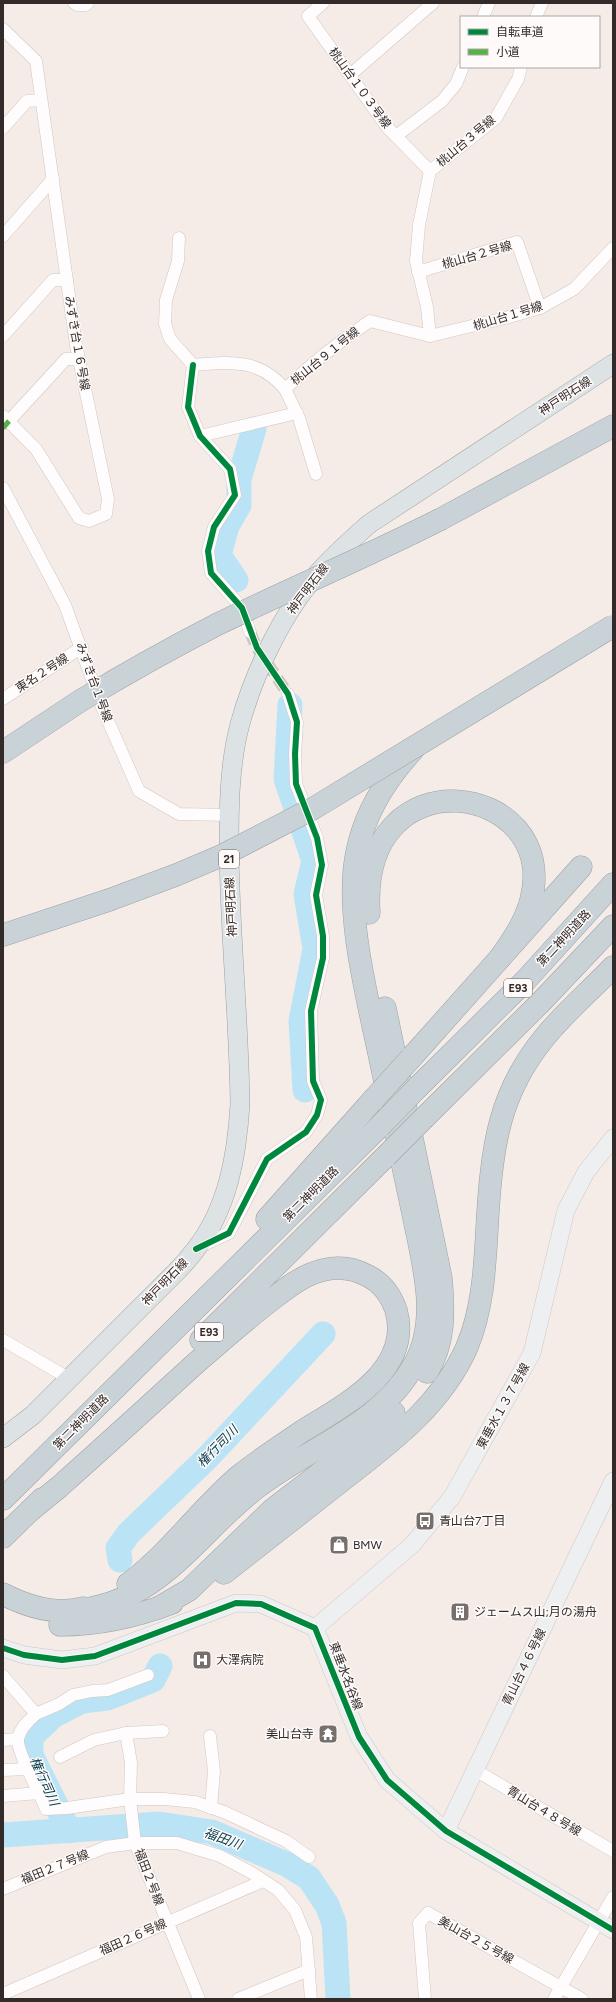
<svg xmlns="http://www.w3.org/2000/svg" width="616" height="2002" font-family="Figtree,'Noto Sans JP',sans-serif">
  <rect width="100%" height="100%" fill="#f5ece8"/>
  <g fill="none" stroke-linecap="round" stroke-linejoin="round">
    <!-- river -->
    <g stroke="#bae4f5" stroke-width="25">
      <polyline points="236,580 219,555 227,526 239,505 239,479 254,429"/>
      <polyline points="290,705 286,779 314,861 306,894 315,949 301,1021 305,1090"/>
      <polyline points="120,1560 118,1548 129,1533 207,1458 323,1334"/>
      <polyline points="69,1831 31,1755 31,1737 53,1716 82,1701 108,1698 153,1680 160,1666"/>
      <polyline points="3,1835 159,1824 212,1832 286,1864 309,1878 327,1905 334,1923 338,1999"/>
    </g>
    <!-- street-tunnel -->
    <polyline stroke="#cec5c2" stroke-width="12" stroke-dasharray="12 6" stroke-linecap="butt" points="250,632 257,648 288,694"/>
    <!-- street casing -->
    <g stroke="#cec7c5" stroke-width="13">
      <g id="street">
        <polyline points="74,3 77,5 86,5 88,3"/>
        <polyline points="323,3 308,16 387,127 430,171"/>
        <polyline points="483,17 489,3"/>
        <polyline points="536,17 542,3"/>
        <polyline points="3,29 36,61 76,345 108,499 106,514 89,521 79,518 36,449 3,416"/>
        <polyline points="350,75 433,3"/>
        <polyline points="3,128 27,101 41,100"/>
        <polyline points="396,136 442,101 456,84 463,67"/>
        <polyline points="3,236 53,179"/>
        <polyline points="179,238 178,261 166,300 165,324 170,339 193,365"/>
        <polyline points="418,272 517,242 540,308"/>
        <polyline points="3,336 53,280 67,280"/>
        <polyline points="430,336 427,307 416,261 419,225 430,171 496,118 518,79 521,67"/>
        <path d="M193 365C230 362 259 358 285 389 311 364 340 341 370 321L430 336 505 318 540 308 574 289 613 248"/>
        <polyline points="193,365 188,407 200,436 230,469 235,495 214,527 208,551 211,573 242,608 250,632"/>
        <polyline points="285,389 299,418 316,474"/>
        <polyline points="9,421 66,359 79,359"/>
        <polyline points="200,436 297,413"/>
        <polyline points="3,488 65,605 102,707 139,791 179,814 229,815"/>
        <polyline points="3,699 82,647"/>
        <polyline points="199,1247 229,1233 267,1159 306,1132 317,1115 321,1100 313,1081 311,1011 323,958 323,936 316,895 322,865 317,838 296,784 295,754 297,722 288,694"/>
        <polyline points="3,1340 70,1379"/>
        <path d="M3 1676 36 1714C29 1720 20 1728 18 1739 16 1750 41 1796 46 1809L67 1808 130 1799H164L195 1802 224 1812 286 1841 309 1857"/>
        <polyline points="36,1714 59,1704 73,1695 92,1691 108,1690 148,1675"/>
        <polyline points="126,1733 131,1763 130,1799 135,1843 199,1999"/>
        <polyline points="210,1736 214,1771 211,1808"/>
        <polyline points="3,1740 18,1739"/>
        <polyline points="60,1757 94,1740 126,1733 163,1731"/>
        <polyline points="3,1770 28,1769"/>
        <polyline points="475,1770 613,1851"/>
        <polyline points="3,1796 39,1793"/>
        <polyline points="3,1889 106,1847 135,1843 177,1843 220,1856 252,1873 278,1890 295,1910 306,1937 311,1999"/>
        <polyline points="3,1994 263,1881"/>
        <polyline points="238,1999 309,1970"/>
        <polyline points="425,1999 419,1923 428,1913 582,1999"/>
        <polyline points="554,1999 613,1897"/>
      </g>
    </g>
    <!-- secondary casing -->
    <g stroke="#cec7c5" stroke-width="18">
      <g id="secondary">
        <polyline points="315,1628 412,1545 452,1497 532,1353 566,1210 586,1172 613,1138"/>
        <polyline points="3,1648 24,1655 62,1660 95,1656 236,1603 261,1604 315,1628 359,1737 387,1780 446,1831 613,1930"/>
        <polyline points="446,1831 613,1481"/>
      </g>
    </g>
    <!-- primary casing -->
    <g stroke="#9ba2a5" stroke-width="20">
      <path id="primary" d="M3 1438 33 1415 176 1272C183 1265 190 1257 196 1249 228 1208 237 1155 240 1104 239 1020 230 936 229 851 229 808 229 765 240 724 254 673 283 611 319 572 334 555 351 540 369 524L613 364"/>
    </g>
    <!-- highway casing -->
    <g stroke="#9ba2a5" stroke-width="23">
      <g id="highway">
        <polyline points="441,519 613,426"/>
        <polyline points="3,752 80,701"/>
        <path d="M369 913C358 750 561 782 531 900 525 922 513 940 500 958"/>
        <polyline points="3,935 109,900"/>
        <path d="M385 1008 441 1278C444 1311 445 1343 427 1372"/>
        <polyline points="411,1058 581,867"/>
        <polyline points="418,1087 524,982 613,884"/>
        <polyline points="425,1117 541,1002 613,926"/>
        <polyline points="267,1219 373,1100"/>
        <polyline points="201,1340 386,1156"/>
        <polyline points="3,1499 379,1127"/>
        <path d="M32 1509 59 1487C105 1446 150 1405 196 1363 220 1342 244 1321 270 1301 283 1291 296 1280 311 1274 330 1266 350 1266 368 1276 382 1283 391 1296 396 1310 413 1370 345 1405 304 1430 282 1445 260 1459 239 1476 200 1509 170 1553 128 1584"/>
        <polyline points="3,1537 42,1499"/>
        <path d="M224 1573C261 1544 298 1515 335 1486 386 1446 440 1408 467 1347 485 1304 485 1257 488 1212 492 1145 500 1092 544 1038 564 1013 590 991 613 967"/>
        <path d="M3 1594C28 1607 57 1615 84 1608"/>
        <polyline points="158,1608 189,1590 272,1510 370,1435 394,1413"/>
        <path d="M71 1611C161 1603 191 1539 255 1489 308 1447 379 1427 414 1365 439 1321 424 1268 415 1223 402 1163 389 1103 377 1044 365 988 345 908 357 852 365 812 386 779 413 750"/>
        <path d="M60 1625C99 1625 135 1617 172 1603"/>
      </g>
    </g>
    <!-- street -->
    <use href="#street" stroke="#fefcfc" stroke-width="12"/>
    <!-- secondary -->
    <use href="#secondary" stroke="#edeff0" stroke-width="17"/>
    <!-- primary -->
    <use href="#primary" stroke="#dde3e5" stroke-width="19"/>
    <!-- highway -->
    <use href="#highway" stroke="#c9d2d6" stroke-width="22"/>
    <!-- highway-bridge casing -->
    <g stroke="#9ba2a5" stroke-width="23" stroke-linecap="butt">
      <g id="highway-bridge">
        <path d="M80 701C125 674 171 648 218 624 292 588 368 556 441 519"/>
        <polyline points="109,900 176,875 223,855 314,808 613,626"/>
        <polyline points="373,1100 411,1058"/>
        <polyline points="379,1127 418,1087"/>
        <polyline points="386,1156 425,1117"/>
      </g>
    </g>
    <!-- highway-bridge -->
    <use href="#highway-bridge" stroke="#c9d2d6" stroke-width="22"/>
    <!-- quiet -->
    <polyline stroke="#56b246" stroke-width="5" stroke-dasharray="10 5" stroke-linecap="butt" points="3,428 9,421"/>
    <!-- cycleway casing -->
    <g stroke="#fefaf9" stroke-width="8">
      <g id="cycleway">
        <polyline points="193,365 188,407 200,436 230,469 235,495 214,527 208,551 211,573 242,608 257,648 288,694 297,722 295,754 296,784 317,838 322,865 316,895 323,936 323,958 311,1011 313,1081 321,1100 317,1115 306,1132 267,1159 229,1233 196,1249"/>
        <polyline points="3,1648 24,1655 62,1660 95,1656 236,1603 261,1604 315,1628 359,1737 387,1780 446,1831 613,1930"/>
      </g>
    </g>
    <!-- cycleway -->
    <use href="#cycleway" stroke="#00873e" stroke-width="6"/>
  </g>
  <!-- icons -->
  <defs>
    <g id="bus-square" transform="scale(1)"><rect x="-9" y="-9" width="18" height="18" rx="4" fill="#766f6c" stroke="#fefaf9"/><path d="M-5-6H5V4H4V6H2V4H-2V6H-4V4H-5ZM-3.5-4V0h7V-4ZM-3.5 1.2v1.5H-2V1.2ZM2 1.2v1.5H3.5V1.2Z" fill="#fff"/></g>
    <g id="shop-square" transform="scale(1)"><rect x="-9" y="-9" width="18" height="18" rx="4" fill="#766f6c" stroke="#fefaf9"/><path d="M-5-2.5h2.3a2.7 3.5 0 0 1 5.4 0H5L5.5 6h-11ZM-1.5-2.5h3a1.5 2.3 0 0 0-3 0Z" fill="#fff"/></g>
    <g id="building-square" transform="scale(1)"><rect x="-9" y="-9" width="18" height="18" rx="4" fill="#766f6c" stroke="#fefaf9"/><path d="M-4-6H4V6H1V3H-1V6H-4ZM-2.5-4.3h1.7v1.8h-1.7ZM.8-4.3h1.7v1.8H.8ZM-2.5-1h1.7V.8h-1.7ZM.8-1h1.7V.8H.8Z" fill="#fff"/></g>
    <g id="hospital-square" transform="scale(1)"><rect x="-9" y="-9" width="18" height="18" rx="4" fill="#766f6c" stroke="#fefaf9"/><path d="M-5-5h3v3.5h4V-5h3V5h-3V1.5h-4V5h-3Z" fill="#fff"/></g>
    <g id="temple-square" transform="scale(1)"><rect x="-9" y="-9" width="18" height="18" rx="4" fill="#766f6c" stroke="#fefaf9"/><path d="M0-6L5-2H3V0L6.5 2.5H4V6H1.5V3h-3V6H-4V2.5H-6.5L-3 0V-2H-5Z" fill="#fff"/></g>
  </defs>
  <g fill-rule="evenodd">
    <use href="#bus-square" x="425" y="1521"/>
    <use href="#shop-square" x="339" y="1545"/>
    <use href="#building-square" x="460" y="1612"/>
    <use href="#hospital-square" x="202" y="1660"/>
    <use href="#temple-square" x="328" y="1734"/>
  </g>
  <g text-anchor="middle" stroke-width="3" stroke-linejoin="round" paint-order="stroke">
    <!-- shield labels -->
    <g fill="#fefaf9" stroke="#6f6967" stroke-width="1">
      <rect x="219" y="850" width="20" height="18" rx="3"/>
      <rect x="504" y="979" width="28" height="18" rx="3"/>
      <rect x="195" y="1323" width="28" height="18" rx="3"/>
    </g>
    <g font-size="11" font-weight="bold" fill="#322b29">
      <text x="229" y="863">21</text>
      <text x="518" y="992">E93</text>
      <text x="209" y="1336">E93</text>
    </g>
    <!-- street labels -->
    <g font-size="12" fill="#322b29" stroke="#fefaf9">
      <text transform="translate(360 88) rotate(54)" y="4">桃山台１０３号線</text>
      <text transform="translate(466 141) rotate(-40)" y="4">桃山台３号線</text>
      <text transform="translate(477 255) rotate(-16)" y="4">桃山台２号線</text>
      <text transform="translate(508 316) rotate(-17)" y="4">桃山台１号線</text>
      <text transform="translate(77 343) rotate(80)" y="4">みずき台１６号線</text>
      <text transform="translate(325 356) rotate(-39)" y="4">桃山台９１号線</text>
      <text transform="translate(565 396) rotate(-33)" y="4">神戸明石線</text>
      <text transform="translate(308 589) rotate(-53)" y="4">神戸明石線</text>
      <text transform="translate(42 673) rotate(-33)" y="4">東名２号線</text>
      <text transform="translate(94 682) rotate(70)" y="4">みずき台１号線</text>
      <text transform="translate(231 907) rotate(-93)" y="4">神戸明石線</text>
      <text transform="translate(564 938) rotate(-47)" y="4">第二神明道路</text>
      <text transform="translate(311 1194) rotate(-45)" y="4">第二神明道路</text>
      <text transform="translate(165 1282) rotate(-46)" y="4">神戸明石線</text>
      <text transform="translate(503 1406) rotate(-61)" y="4">東垂水１３７号線</text>
      <text transform="translate(81 1422) rotate(-45)" y="4">第二神明道路</text>
      <text transform="translate(524 1667) rotate(-64)" y="4">青山台４６号線</text>
      <text transform="translate(346 1676) rotate(69)" y="4">東垂水名谷線</text>
      <text transform="translate(544 1811) rotate(31)" y="4">青山台４８号線</text>
      <text transform="translate(55 1867) rotate(-22)" y="4">福田２７号線</text>
      <text transform="translate(149 1877) rotate(69)" y="4">福田２号線</text>
      <text transform="translate(133 1937) rotate(-24)" y="4">福田２６号線</text>
      <text transform="translate(476 1940) rotate(29)" y="4">美山台２５号線</text>
    </g>
    <!-- poi labels -->
    <g font-size="12" fill="#322b29" stroke="#fefaf9" text-anchor="start">
      <text x="439" y="1525">青山台7丁目</text>
      <text x="353" y="1549">BMW</text>
      <text x="474" y="1616">ジェームス山;月の湯舟</text>
      <text x="216" y="1664">大澤病院</text>
      <text x="314" y="1738" text-anchor="end">美山台寺</text>
    </g>
    <!-- water labels -->
    <g font-size="13" font-style="italic" fill="#053d4e" stroke="#fefaf9">
      <text transform="translate(217 1446) rotate(-46)" y="5">権行司川</text>
      <text transform="translate(45 1781) rotate(66)" y="5">権行司川</text>
      <text transform="translate(223 1838) rotate(20)" y="5">福田川</text>
    </g>
  </g>
  <!-- border -->
  <rect width="616" height="2002" fill="none" stroke="#322b29" stroke-width="8"/>
  <!-- legend -->
  <rect x="460" y="16" width="140" height="52" fill="#fefaf9" stroke="#aca7a6"/>
  <rect x="468" y="29" width="20" height="6" fill="#00873e" stroke="#aca7a6"/>
  <text x="496" y="36" font-size="12" fill="#322b29">自転車道</text>
  <rect x="468" y="49" width="20" height="6" fill="#56b246" stroke="#aca7a6"/>
  <text x="496" y="56" font-size="12" fill="#322b29">小道</text>
</svg>
